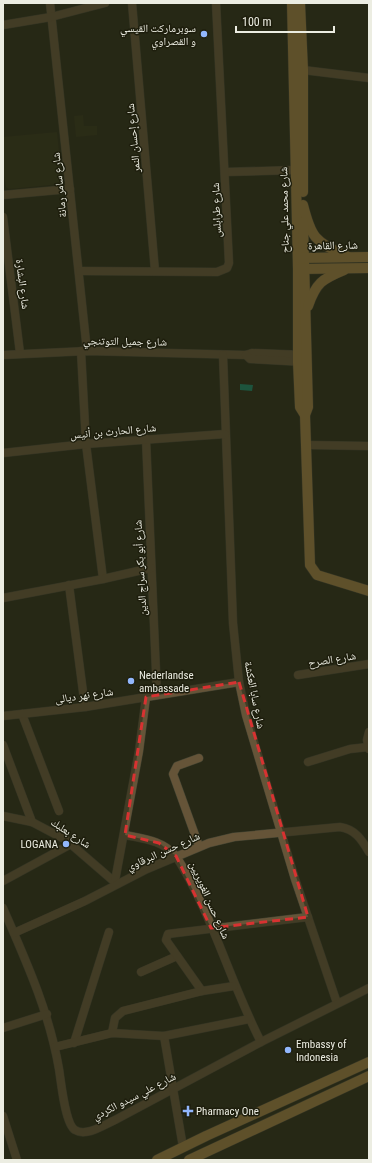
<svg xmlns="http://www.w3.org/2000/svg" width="372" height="1163" font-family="'Roboto Condensed','Noto Naskh Arabic',sans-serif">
  <rect width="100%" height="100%" fill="#272816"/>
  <!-- built -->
  <g fill="#303118">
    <polygon points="83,115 84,126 97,126 97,135 76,137 74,116"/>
    <polygon points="57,132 62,181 60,184 9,189 6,187 3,170 3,137"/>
  </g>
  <!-- water -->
  <polygon fill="#13896d" points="240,384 253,385 252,391 240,390"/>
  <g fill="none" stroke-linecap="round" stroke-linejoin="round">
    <!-- minor casing -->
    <g stroke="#434433" stroke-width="9">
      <g id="minor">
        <polyline points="50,3 87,351"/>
        <polyline points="132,3 155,271"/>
        <polyline points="3,25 51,17 105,3"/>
        <polyline points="303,70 369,78"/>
        <polyline points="225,172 296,170"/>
        <polyline points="3,195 70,189"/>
        <polyline points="3,217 20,353"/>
        <polyline points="80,271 217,272 227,268 229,263 216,3"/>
        <polyline points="81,351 86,444 103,579"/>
        <polyline points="3,355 87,351 246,355 252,353 304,355"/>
        <polyline points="223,355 233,623 239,682 246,715 295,879 337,1003"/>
        <polyline points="246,355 250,359 304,362"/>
        <polyline points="146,439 157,695"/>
        <polyline points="307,445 369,446"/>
        <polyline points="3,453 86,444 225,434"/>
        <polyline points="69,585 85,707"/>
        <polyline points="3,598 103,579 151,568"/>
        <polyline points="298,675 369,664"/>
        <polyline points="22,714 59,811"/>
        <polyline points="3,716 85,707 239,682"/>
        <polyline points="369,732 367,740 369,749"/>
        <polyline points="3,745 32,822"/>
        <polyline points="308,762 350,749 368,747"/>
        <polyline points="3,816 32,822 66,840 117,884"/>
        <path d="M125 835C144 839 162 840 176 856 212 913 230 982 261 1042"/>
        <polyline points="199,846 173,774 177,766 199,758"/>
        <polyline points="3,881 71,844"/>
        <polyline points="115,881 139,751 146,697"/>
        <path d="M3 908C26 961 49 1011 59 1069 61 1081 65 1124 75 1130 86 1137 104 1125 115 1120L261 1042 369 988"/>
        <path d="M14 933 85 901 147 869 209 843 234 837 340 827C355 829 362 840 369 852"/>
        <polyline points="141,972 177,956"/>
        <polyline points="202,991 166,940 168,934 308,917"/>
        <polyline points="3,1028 47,1014"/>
        <polyline points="112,1033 115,1018 123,1011 202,991 234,986"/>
        <polyline points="164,1036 183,1147"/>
        <polyline points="74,1043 109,932"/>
        <polyline points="55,1047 112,1033 164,1036 249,1019"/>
        <polyline points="3,1116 17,1160"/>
      </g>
    </g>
    <!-- major casing -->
    <g stroke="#434433" stroke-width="11">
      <g id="major">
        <polyline points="292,3 298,269 298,362 300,407 305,415 310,565 317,575 369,591"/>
        <polyline points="300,3 303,70 303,192"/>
        <path d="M303 205C312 241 316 241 348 257"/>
        <polyline points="303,222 308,407 305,415"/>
        <polyline points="299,258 369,257"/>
        <polyline points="299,269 369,268"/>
        <path d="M308 306C316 283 322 279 344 270"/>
        <polyline points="157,1160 206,1136 369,1062"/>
        <polyline points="189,1160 369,1076"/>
      </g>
    </g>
    <!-- minor -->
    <use href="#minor" stroke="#655438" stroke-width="8"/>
    <!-- major -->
    <use href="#major" stroke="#a38043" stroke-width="10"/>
  </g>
  <!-- marked area -->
  <path d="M0 0H372V1163H0ZM239 682 308 917 211 928 176 856 159 843 125 835 146 697Z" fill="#272816" fill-opacity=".55" fill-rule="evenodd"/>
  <path fill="none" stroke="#d73231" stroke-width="3" stroke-dasharray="8 5" stroke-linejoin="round" d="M239 682 308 917 211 928 176 856 159 843 125 835 146 697Z"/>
  <!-- markers -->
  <g fill="#92b7fd" stroke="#1e1e0d" stroke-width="1.5">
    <circle cx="204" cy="34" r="4"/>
    <circle cx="131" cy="681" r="4"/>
    <circle cx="66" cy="844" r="4"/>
    <circle cx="288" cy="1050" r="4"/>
    <path d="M186 1105h4v4h4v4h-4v4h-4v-4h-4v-4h4z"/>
  </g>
  <g text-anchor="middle" stroke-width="3" stroke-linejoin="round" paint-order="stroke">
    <!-- poi labels -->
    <g font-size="11" fill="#ecede2" stroke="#1e1e0d" text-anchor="start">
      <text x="196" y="32" text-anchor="end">سوبرماركت القيسي<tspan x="196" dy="13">و القصراوي</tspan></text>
      <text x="139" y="679">Nederlandse<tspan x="139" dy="13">ambassade</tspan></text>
      <text x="58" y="848" text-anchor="end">LOGANA</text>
      <text x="296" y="1048">Embassy of<tspan x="296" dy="13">Indonesia</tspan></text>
      <text x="196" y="1115">Pharmacy One</text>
    </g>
    <!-- street labels -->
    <g font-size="11" fill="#ecede2" stroke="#1e1e0d">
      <text transform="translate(133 138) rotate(-95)" y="4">شارع إحسان النمر</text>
      <text transform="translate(59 185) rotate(-96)" y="4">شارع سامر رمانة</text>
      <text transform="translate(216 210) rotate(-92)" y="4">شارع طرابلس</text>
      <text transform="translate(284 210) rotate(-91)" y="4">شارع محمد علي جناح</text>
      <text transform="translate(333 245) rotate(-1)" y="4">شارع القاهرة</text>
      <text transform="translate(23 284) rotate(83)" y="4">شارع البشارة</text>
      <text transform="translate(125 341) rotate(1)" y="4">شارع جميل التوتنجي</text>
      <text transform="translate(113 431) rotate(-5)" y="4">شارع الحارث بن أنيس</text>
      <text transform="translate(140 568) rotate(-93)" y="4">شارع أبو بكر سراج الدين</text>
      <text transform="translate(332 659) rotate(-9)" y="4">شارع الصرح</text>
      <text transform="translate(84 695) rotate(-8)" y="4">شارع نهر ديالى</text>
      <text transform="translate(255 695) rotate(79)" y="4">شارع سابا العكشة</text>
      <text transform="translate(71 833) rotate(33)" y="4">شارع بعلبك</text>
      <text transform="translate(163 851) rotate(-24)" y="4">شارع حسن البرقاوي</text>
      <text transform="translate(210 900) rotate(66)" y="4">شارع حسن الغويريين</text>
      <text transform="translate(134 1096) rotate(-27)" y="4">شارع علي سيدو الكردي</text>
    </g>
  </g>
  <!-- border -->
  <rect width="372" height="1163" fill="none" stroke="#ecede2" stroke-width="8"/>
  <!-- scale -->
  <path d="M236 26v6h98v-6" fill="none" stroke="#ecede2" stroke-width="2"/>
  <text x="242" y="26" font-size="12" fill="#ecede2" stroke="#1e1e0d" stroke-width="3" paint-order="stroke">100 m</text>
</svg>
